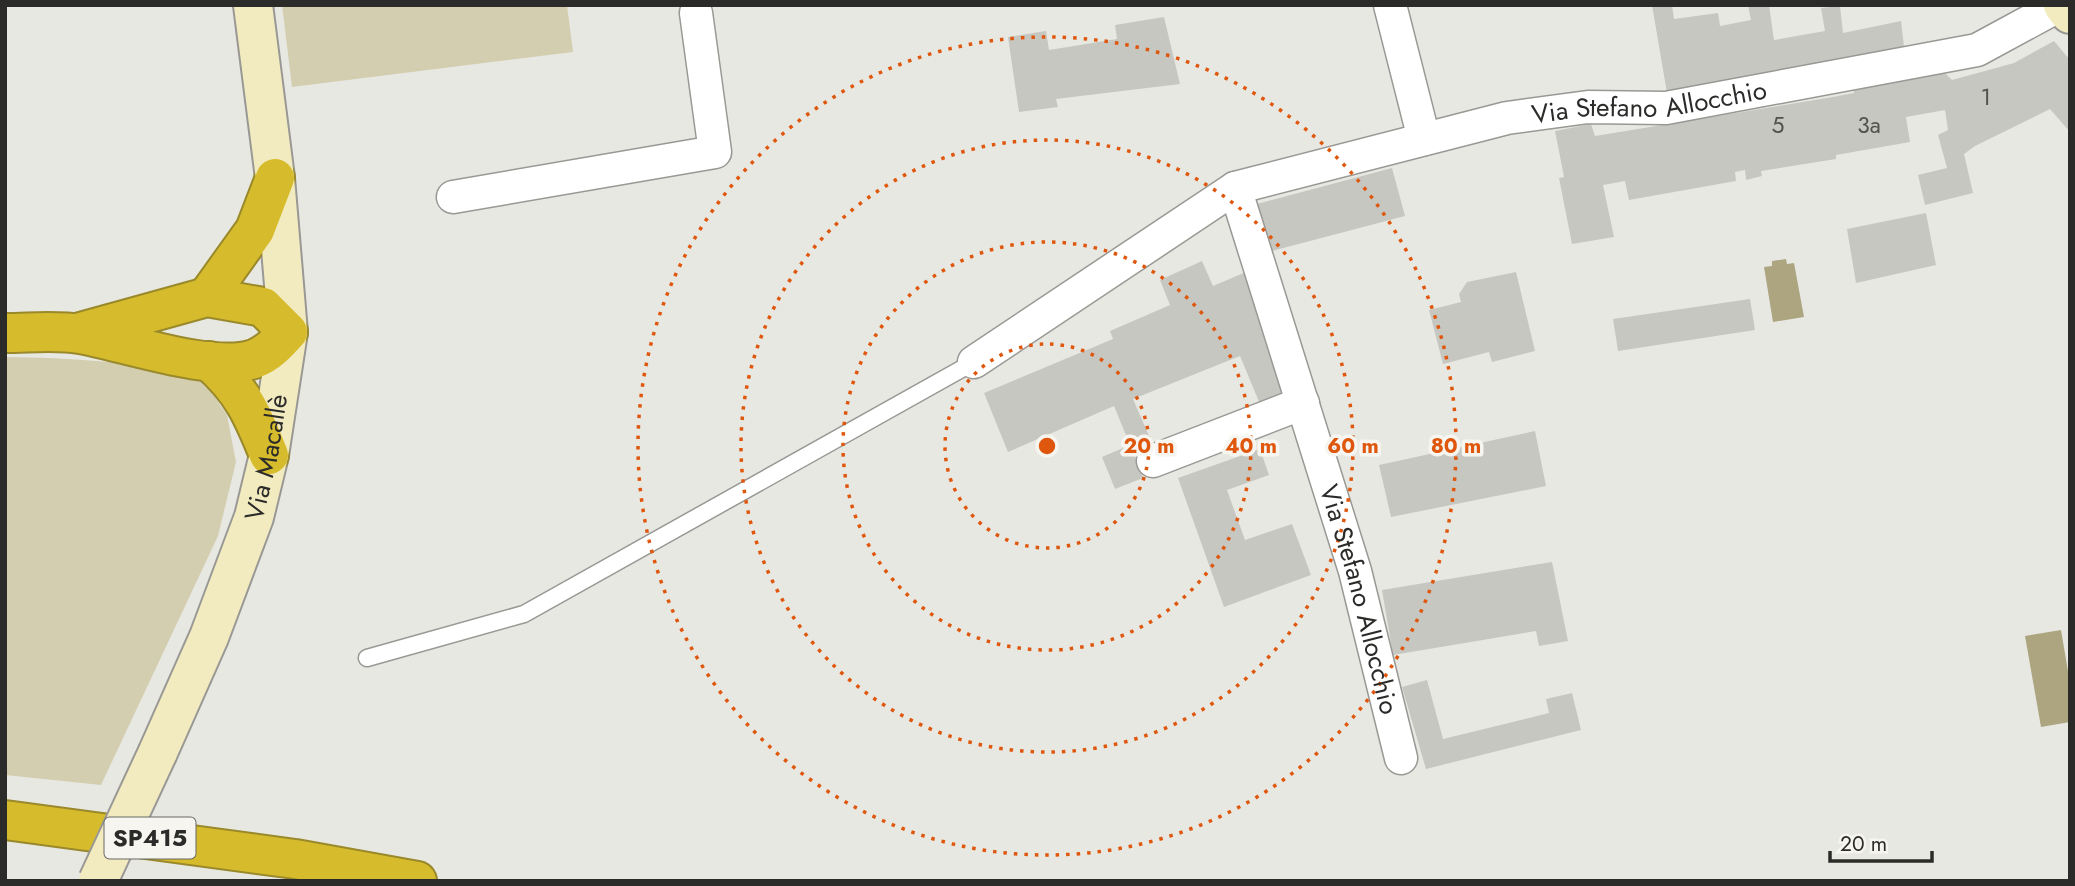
<svg xmlns="http://www.w3.org/2000/svg" width="2075" height="886" font-family="Jost,sans-serif">
  <rect width="100%" height="100%" fill="#e8e8e3"/>
  <!-- green -->
  <g fill="#d4ceb0">
    <polygon points="282,5 567,5 573,52 292,87"/>
    <path d="M5 357C72 358 139 361 203 380L227 415 236 462 218 536 101 785 5 775Z"/>
  </g>
  <!-- water -->
  <g fill="#aca580">
    <polygon points="1786,259 1787,264 1794,263 1804,317 1773,322 1764,267 1772,266 1772,261"/>
    <polygon points="2061,630 2070,683 2070,722 2041,727 2025,636"/>
  </g>
  <!-- building -->
  <g fill="#c7c7c2">
    <polygon points="1652,5 1672,5 1674,19 1718,13 1720,26 1751,20 1748,5 1769,5 1774,40 1825,31 1821,8 1840,6 1843,33 1901,21 1904,47 1668,99"/>
    <polygon points="1164,17 1180,84 1056,99 1058,107 1019,112 1008,37 1046,31 1049,50 1117,39 1115,25"/>
    <polygon points="2054,41 2070,60 2070,132 2050,109 1975,146 1964,154 1973,193 1925,205 1918,175 1947,168 1938,135 1948,130 1945,110 1906,117 1910,142 1836,155 1836,159 1761,171 1762,176 1746,180 1745,170 1735,172 1736,181 1629,200 1625,181 1603,185 1614,237 1572,244 1559,178 1564,177 1555,131 1591,124 1595,136 1827,98 1854,93 1853,89 1944,72 1952,80 2014,63"/>
    <polygon points="1392,168 1405,216 1268,252 1257,204"/>
    <polygon points="1926,213 1936,265 1856,283 1847,229"/>
    <polygon points="1202,261 1213,286 1246,272 1289,399 1262,409 1240,356 1133,399 1153,445 1134,453 1143,478 1115,489 1102,457 1130,445 1114,406 1008,452 984,393 1113,339 1110,331 1170,305 1160,280"/>
    <polygon points="1516,272 1535,351 1492,362 1489,352 1443,364 1429,310 1461,302 1459,294 1467,282"/>
    <polygon points="1750,299 1755,330 1618,351 1613,319"/>
    <polygon points="1535,431 1546,486 1391,517 1379,465"/>
    <polygon points="1260,449 1269,475 1227,490 1245,540 1292,524 1311,575 1224,607 1178,478"/>
    <polygon points="1552,562 1568,641 1539,646 1536,631 1393,655 1382,590"/>
    <polygon points="1427,680 1443,739 1549,713 1546,699 1572,693 1581,730 1426,769 1402,687"/>
  </g>
  <g fill="none" stroke-linecap="round" stroke-linejoin="round">
    <!-- lane casing -->
    <g stroke="#999894" stroke-width="19">
      <polyline id="lane" points="367,658 524,614 974,362"/>
    </g>
    <!-- street casing -->
    <g stroke="#999894" stroke-width="35">
      <g id="street">
        <polyline points="1390,5 1424,139"/>
        <path id="s1" d="M1235 188 1355 571 1401 758"/>
        <polyline points="453,197 715,152 696,13"/>
        <path id="s2" d="M974 362 1235 188 1507 118 1588 107 1666 108 1977 50 2060 5"/>
        <polyline points="1153,461 1303,403"/>
      </g>
    </g>
    <!-- secondary casing -->
    <g stroke="#999894" stroke-width="42">
      <g id="secondary">
        <polyline points="2063,5 2070,14"/>
        <path id="s3" d="M158 752 209 637 254 517 269 455 288 332 275 178 253 5"/>
      </g>
    </g>
    <!-- highway casing -->
    <g stroke="#9a892b" stroke-width="42">
      <g id="highway">
        <polyline points="207,297 255,230 275,178"/>
        <path d="M5 333C29 333 57 330 80 334 125 342 213 373 254 359 268 354 278 343 288 332L263 307 207 297 77 333"/>
        <path d="M209 361C242 390 253 415 269 455"/>
        <polyline points="5,820 295,859 417,881"/>
      </g>
    </g>
    <!-- lane -->
    <use href="#lane" stroke="#fff" stroke-width="16"/>
    <!-- street -->
    <use href="#street" stroke="#fff" stroke-width="32"/>
    <!-- secondary -->
    <use href="#secondary" stroke="#f3ebc0" stroke-width="38"/>
    <!-- highway -->
    <use href="#highway" stroke="#d6bc2c" stroke-width="38"/>
    <!-- secondary-bridge casing -->
    <g stroke="#999894" stroke-width="42" stroke-linecap="butt">
      <polyline id="secondary-bridge" points="98,881 158,752"/>
    </g>
    <!-- secondary-bridge -->
    <use href="#secondary-bridge" stroke="#f3ebc0" stroke-width="38"/>
  </g>
  <!-- distance rings -->
  <g fill="none" stroke="#df570d" stroke-width="3.5" stroke-dasharray="3.5 7">
    <circle cx="1047" cy="446" r="102"/>
    <circle cx="1047" cy="446" r="204"/>
    <circle cx="1047" cy="446" r="306"/>
    <circle cx="1047" cy="446" r="409"/>
  </g>
  <g text-anchor="middle" stroke-width="7" stroke-linejoin="round" paint-order="stroke">
    <!-- number labels -->
    <g font-size="23" fill="#52524f">
      <text x="1986" y="105">1</text>
      <text x="1778" y="133">5</text>
      <text x="1869" y="133">3a</text>
    </g>
    <!-- shield labels -->
    <rect fill="#f6f5f0" stroke="#686865" stroke-width="2" x="104.5" y="817.5" width="91" height="41" rx="5"/>
    <g font-size="24" font-weight="bold" fill="#2b2b29">
      <text x="150" y="846">SP415</text>
    </g>
    <!-- street labels -->
    <g font-size="26" fill="#2b2b29" stroke="#f6f5f0">
      <text dy="9" stroke="none"><textPath href="#s2" startOffset="738">Via Stefano Allocchio</textPath></text>
      <text dy="9" stroke="none"><textPath href="#s3" startOffset="315">Via Macallè</textPath></text>
      <text dy="9" stroke="none"><textPath href="#s1" startOffset="430">Via Stefano Allocchio</textPath></text>
    </g>
  </g>
  <circle cx="1047" cy="446" r="10" fill="#df570d" stroke="#f6f5f0" stroke-width="3.5"/>
  <g font-size="21" text-anchor="middle" font-weight="bold" fill="#df570d" stroke="#f6f5f0" stroke-width="7" stroke-linejoin="round" paint-order="stroke">
    <text x="1149" y="453">20 m</text>
    <text x="1251" y="453">40 m</text>
    <text x="1353" y="453">60 m</text>
    <text x="1456" y="453">80 m</text>
  </g>
  <!-- border -->
  <rect width="2075" height="886" fill="none" stroke="#2b2b29" stroke-width="14"/>
  <!-- scale -->
  <path d="M1830 851v10h102v-10" fill="none" stroke="#2b2b29" stroke-width="3.5"/>
  <text x="1840" y="851" font-size="21" fill="#2b2b29" stroke="#f6f5f0" stroke-width="5" paint-order="stroke">20 m</text>
</svg>
